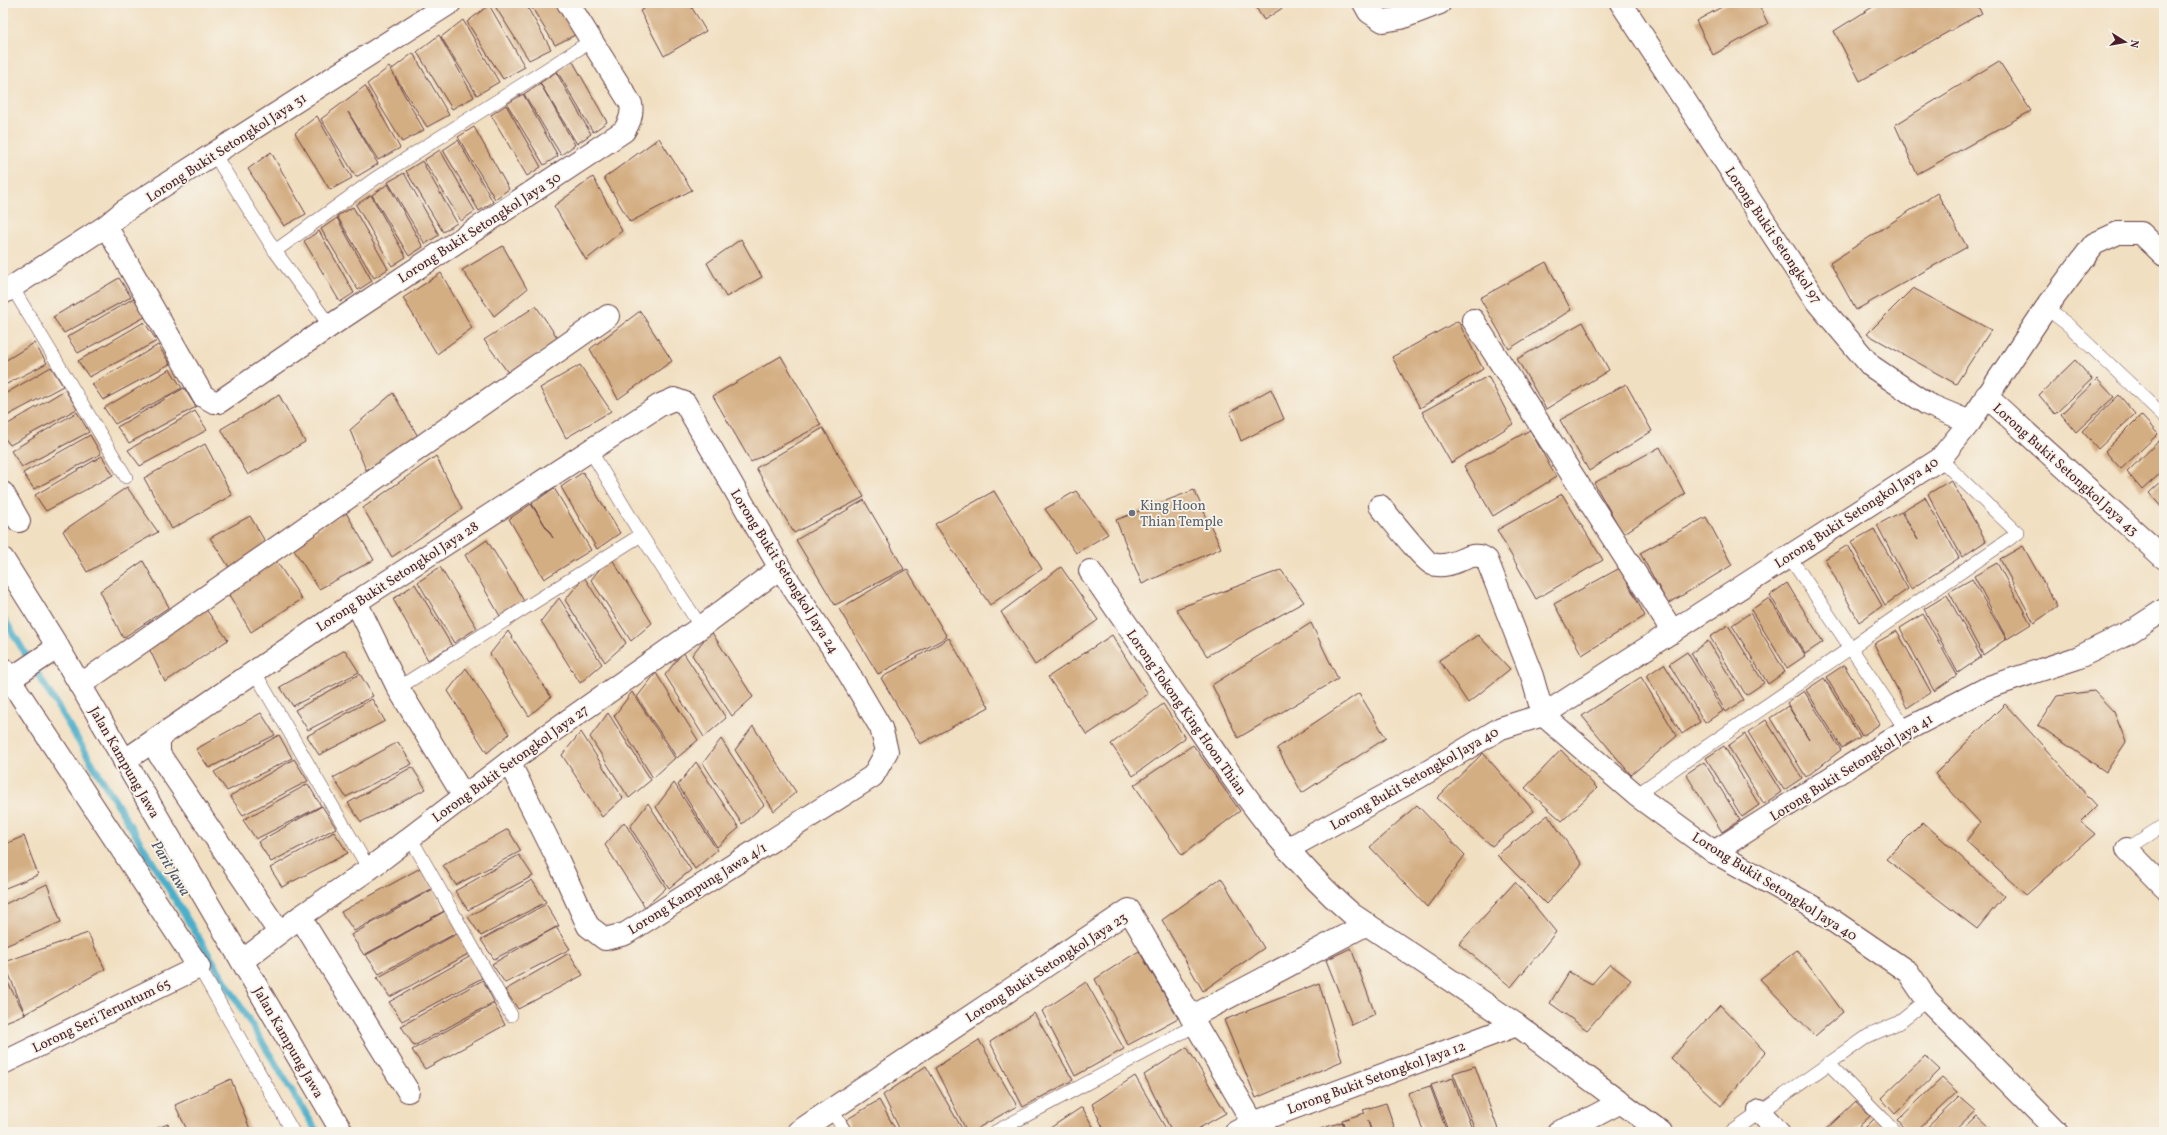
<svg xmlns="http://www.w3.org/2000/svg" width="2167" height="1135" font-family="Vollkorn,serif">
  <rect width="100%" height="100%" fill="#f7f3e8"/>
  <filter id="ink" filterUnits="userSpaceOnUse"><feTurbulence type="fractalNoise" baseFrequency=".025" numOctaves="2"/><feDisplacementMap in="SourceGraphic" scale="8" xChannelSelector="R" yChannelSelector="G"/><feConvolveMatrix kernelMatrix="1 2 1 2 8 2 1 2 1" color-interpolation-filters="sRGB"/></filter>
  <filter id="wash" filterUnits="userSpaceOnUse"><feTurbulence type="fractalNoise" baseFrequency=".012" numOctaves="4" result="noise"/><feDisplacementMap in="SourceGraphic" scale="16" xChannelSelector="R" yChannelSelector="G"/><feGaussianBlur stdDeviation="0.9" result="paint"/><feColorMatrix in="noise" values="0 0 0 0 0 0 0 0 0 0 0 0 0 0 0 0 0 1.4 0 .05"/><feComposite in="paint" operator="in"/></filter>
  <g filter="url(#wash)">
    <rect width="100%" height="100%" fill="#f1dfc1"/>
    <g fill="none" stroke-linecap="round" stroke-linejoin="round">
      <!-- stream -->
      <polyline stroke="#4bafca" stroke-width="7" points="3,617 317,1132"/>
    </g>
    <g id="blocks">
      <!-- building -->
      <g fill="#d4ae83">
        <polygon points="493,3 525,3 551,49 529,60"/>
        <polygon points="529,3 560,3 577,34 555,45"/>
        <polygon points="651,3 689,3 706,31 664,56 640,11"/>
        <polygon points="1253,3 1290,3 1264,20"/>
        <polygon points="1729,3 1758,3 1768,24 1713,55 1696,21"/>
        <polygon points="1879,3 1975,3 1982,13 1860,81 1834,31"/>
        <polygon points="489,5 525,67 503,79 467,22"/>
        <polygon points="463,20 499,82 477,95 441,37"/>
        <polygon points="439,35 474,97 452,109 417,52"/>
        <polygon points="413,53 449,115 427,127 391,70"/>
        <polygon points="572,60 607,122 593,132 557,71"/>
        <polygon points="1999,61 2031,111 1917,174 1895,125"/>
        <polygon points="389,67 424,130 402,142 367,84"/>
        <polygon points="556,72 591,134 577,144 540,83"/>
        <polygon points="540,83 575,145 561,155 524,94"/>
        <polygon points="365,86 400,148 378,160 348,112 378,164 356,177 321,119"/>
        <polygon points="523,94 558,156 544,165 507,104"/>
        <polygon points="506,105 541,167 527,176 491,115"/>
        <polygon points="317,116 352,178 330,190 295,133"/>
        <polygon points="474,127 509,189 495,199 458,137"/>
        <polygon points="659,138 692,190 630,222 604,178"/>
        <polygon points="458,140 493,202 479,211 443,150"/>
        <polygon points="440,150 475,211 461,221 424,160"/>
        <polygon points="271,152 306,214 284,226 248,169"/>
        <polygon points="422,161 457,223 443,232 406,171"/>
        <polygon points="404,173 439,235 425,244 388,182"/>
        <polygon points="593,177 622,231 586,260 554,206"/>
        <polygon points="388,184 423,247 409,256 372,195"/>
        <polygon points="1937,193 1967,247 1856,310 1830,263"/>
        <polygon points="371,195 406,257 392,266 356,205"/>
        <polygon points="353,207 388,269 374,278 337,216"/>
        <polygon points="337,218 372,281 358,290 321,229"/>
        <polygon points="319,231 354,293 340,302 304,241"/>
        <polygon points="741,239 762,277 726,297 707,263"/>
        <polygon points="503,246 527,289 494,316 462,270"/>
        <polygon points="1546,262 1571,310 1509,349 1480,298"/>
        <polygon points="441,273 472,328 437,354 403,298"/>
        <polygon points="119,278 131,297 64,333 53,317"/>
        <polygon points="1913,288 1991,330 1956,384 1867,334"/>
        <polygon points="134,298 145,317 78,353 67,337"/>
        <polygon points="536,306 559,340 509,374 484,340"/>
        <polygon points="640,311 672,361 618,399 590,349"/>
        <polygon points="1458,321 1483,369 1420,408 1392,357"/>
        <polygon points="144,322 157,341 89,377 78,361"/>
        <polygon points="1583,322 1609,370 1546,409 1517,359"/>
        <polygon points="34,343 47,363 3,386 3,362"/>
        <polygon points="158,345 170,364 103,400 92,384"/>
        <polygon points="781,356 821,425 751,462 713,396"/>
        <polygon points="2075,360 2092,379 2055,414 2039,395"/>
        <polygon points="580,365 611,411 566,438 540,388"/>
        <polygon points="51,367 63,386 3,418 3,395"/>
        <polygon points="170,369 182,388 115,424 104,408"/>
        <polygon points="1488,376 1513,424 1451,463 1422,412"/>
        <polygon points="2097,379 2114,397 2076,432 2061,414"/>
        <polygon points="1626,384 1652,431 1589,471 1560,420"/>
        <polygon points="184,388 196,407 129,443 117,427"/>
        <polygon points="1271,389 1284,419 1241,441 1230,412"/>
        <polygon points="65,390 77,409 10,445 3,436 3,427"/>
        <polygon points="393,393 420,440 366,470 350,430"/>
        <polygon points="279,395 305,442 248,475 221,429"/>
        <polygon points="2119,395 2135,414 2098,449 2082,431"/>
        <polygon points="195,411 207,430 140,466 128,450"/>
        <polygon points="77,412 89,432 22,467 11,451"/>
        <polygon points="2141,415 2158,434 2121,469 2105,451"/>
        <polygon points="823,428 864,497 794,533 756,468"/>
        <polygon points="1530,430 1556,477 1493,516 1464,466"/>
        <polygon points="90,435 101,454 34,489 23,473"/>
        <polygon points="2163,437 2164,470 2142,490 2127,472"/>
        <polygon points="205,444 232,495 172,529 144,478"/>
        <polygon points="1660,447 1685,494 1623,534 1594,483"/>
        <polygon points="102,456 113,475 46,511 35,495"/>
        <polygon points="436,456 462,509 392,557 363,508"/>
        <polygon points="583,472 620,533 597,549 561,487"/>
        <polygon points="2164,479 2164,510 2149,493"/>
        <polygon points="1951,480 1986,541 1962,557 1928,494"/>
        <polygon points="127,487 158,532 87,572 63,531"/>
        <polygon points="554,488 591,550 544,579 509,519 531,504 553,538 532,504"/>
        <polygon points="1194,490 1221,548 1142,584 1116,520"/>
        <polygon points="994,491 1042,569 990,605 935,524"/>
        <polygon points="1076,491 1108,534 1076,553 1045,509"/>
        <polygon points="1562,494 1603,560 1536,599 1497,530"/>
        <polygon points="1925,497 1959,558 1911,589 1877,525 1901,512 1918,540 1902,511"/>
        <polygon points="864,500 904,569 835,605 796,540"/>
        <polygon points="345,511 374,560 319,589 292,547"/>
        <polygon points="250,516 266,543 231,570 210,538"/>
        <polygon points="1706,517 1732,565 1668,604 1640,553"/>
        <polygon points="1874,529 1908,589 1885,605 1851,542"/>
        <polygon points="487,540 524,601 500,616 465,555"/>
        <polygon points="1848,545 1882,606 1859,622 1825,559"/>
        <polygon points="2023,546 2057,607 2034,623 2000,559"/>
        <polygon points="610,556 652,623 631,641 591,580"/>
        <polygon points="143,561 169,607 123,638 100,591"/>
        <polygon points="276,561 302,599 251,632 228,593"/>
        <polygon points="1997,563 2031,624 2007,639 1974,576"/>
        <polygon points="440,567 477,628 454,643 418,582"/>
        <polygon points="1061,567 1098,620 1035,665 1001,612"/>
        <polygon points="1620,568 1645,616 1582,655 1554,604"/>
        <polygon points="907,569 947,637 878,674 839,609"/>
        <polygon points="1281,570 1304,602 1207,656 1176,609"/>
        <polygon points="584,577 626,643 605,662 565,600"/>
        <polygon points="1972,579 2006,639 1983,655 1949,592"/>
        <polygon points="1787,583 1823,642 1805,654 1770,595"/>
        <polygon points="415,584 452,646 428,660 393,599"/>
        <polygon points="1947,595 1981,657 1958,673 1924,609"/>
        <polygon points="559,598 602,664 580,683 541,621"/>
        <polygon points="1769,598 1805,656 1787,668 1751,610"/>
        <polygon points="202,604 228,640 165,682 146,642"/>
        <polygon points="1750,613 1785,672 1768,684 1732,625"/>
        <polygon points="1923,614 1957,675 1934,691 1900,628"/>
        <polygon points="1311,623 1338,679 1238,738 1212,685"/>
        <polygon points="1728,625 1764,683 1746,695 1710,637"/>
        <polygon points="508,631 551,697 529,716 490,654"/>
        <polygon points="711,631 753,697 732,716 692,655"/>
        <polygon points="1897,631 1931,692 1907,708 1874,644"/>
        <polygon points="1112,635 1148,694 1087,735 1048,677"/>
        <polygon points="1478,635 1510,669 1468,703 1439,660"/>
        <polygon points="949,638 989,707 920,744 881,678"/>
        <polygon points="1708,641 1744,700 1726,712 1691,653"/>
        <polygon points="345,650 359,672 293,706 280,687"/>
        <polygon points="683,652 726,718 704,737 665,675"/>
        <polygon points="1687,652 1723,711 1705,723 1669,664"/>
        <polygon points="1664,664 1700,722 1682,734 1646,676"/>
        <polygon points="1844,665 1880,724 1862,736 1826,677"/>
        <polygon points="466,668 509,734 487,753 448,691"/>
        <polygon points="656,673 698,740 677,758 637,697"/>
        <polygon points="360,674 373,696 308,730 295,710"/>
        <polygon points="1641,677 1677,736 1631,775 1582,716"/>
        <polygon points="1824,678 1860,737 1842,748 1806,690"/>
        <polygon points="1804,691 1841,750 1806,777 1770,718 1788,706 1809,740 1787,703"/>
        <polygon points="2094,691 2114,712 2126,742 2106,772 2038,725 2057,696"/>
        <polygon points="632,692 675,758 653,778 614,716"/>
        <polygon points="1359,693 1386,738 1302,793 1277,748"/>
        <polygon points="372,699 385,721 319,755 307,736"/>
        <polygon points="1163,704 1185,738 1133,776 1111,744"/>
        <polygon points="2005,704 2097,806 2081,822 2095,834 2026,895 1966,841 1980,823 1935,774"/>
        <polygon points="261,713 275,735 209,768 196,749"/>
        <polygon points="608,713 651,780 629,798 590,737"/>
        <polygon points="1766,720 1802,778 1784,790 1748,732"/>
        <polygon points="753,726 796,792 774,811 735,750"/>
        <polygon points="581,732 623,798 602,817 562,755"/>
        <polygon points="1745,734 1781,792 1764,804 1728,746"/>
        <polygon points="279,735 292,758 227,791 214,772"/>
        <polygon points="721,739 764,805 742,824 703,763"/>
        <polygon points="398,742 412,764 346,797 333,778"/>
        <polygon points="1193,745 1240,811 1182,855 1134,785"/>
        <polygon points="1724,746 1759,805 1742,817 1706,758"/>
        <polygon points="1561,750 1597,788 1562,821 1525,788"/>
        <polygon points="1483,753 1534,811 1492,846 1437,798"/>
        <polygon points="294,759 308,781 243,815 230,796"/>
        <polygon points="696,762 739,828 717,847 678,785"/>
        <polygon points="1704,762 1740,820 1722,832 1686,774"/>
        <polygon points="412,767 426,789 361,822 348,803"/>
        <polygon points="674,783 717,850 695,869 656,807"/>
        <polygon points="308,784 321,806 256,839 243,820"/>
        <polygon points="648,803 691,870 669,888 630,827"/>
        <polygon points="1417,805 1465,855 1427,907 1370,847"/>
        <polygon points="322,806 336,828 271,862 258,842"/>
        <polygon points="1548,815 1582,864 1546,904 1497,855"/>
        <polygon points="624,822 666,888 645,907 605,845"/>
        <polygon points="1923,822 2004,896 1977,929 1886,859"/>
        <polygon points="508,829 521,851 456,885 443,865"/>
        <polygon points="334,832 348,853 282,887 270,868"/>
        <polygon points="24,836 38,875 3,889 3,845"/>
        <polygon points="519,855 533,876 468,910 455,891"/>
        <polygon points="424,866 435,887 354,931 341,912"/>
        <polygon points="1221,878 1264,948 1203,991 1162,920"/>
        <polygon points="532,880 546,902 481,936 468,917"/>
        <polygon points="1515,882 1556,932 1511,987 1459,944"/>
        <polygon points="47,884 61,922 3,947 3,905"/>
        <polygon points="433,889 444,911 364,955 351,935"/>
        <polygon points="546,904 559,926 494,959 481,940"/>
        <polygon points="449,909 460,931 379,974 366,955"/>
        <polygon points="556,927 570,949 505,983 492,964"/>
        <polygon points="460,932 470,953 390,997 377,978"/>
        <polygon points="88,933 105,969 25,1014 3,1023 3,974 25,1014 4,962"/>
        <polygon points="1351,948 1375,1014 1352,1025 1326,960"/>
        <polygon points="1797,950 1843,1012 1815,1036 1760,979"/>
        <polygon points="1139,951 1178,1018 1128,1045 1095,979"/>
        <polygon points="569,953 583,975 518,1009 505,990"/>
        <polygon points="471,956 482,978 402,1021 389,1002"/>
        <polygon points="1610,964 1631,980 1587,1030 1550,1003 1569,972 1592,984"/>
        <polygon points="483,980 494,1002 414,1046 401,1026"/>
        <polygon points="1086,982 1124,1049 1075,1076 1042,1011"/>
        <polygon points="1319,983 1342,1061 1256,1098 1224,1020"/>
        <polygon points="494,1004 505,1025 425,1069 412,1050"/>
        <polygon points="1720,1005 1765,1052 1721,1106 1671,1058"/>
        <polygon points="1034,1013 1073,1080 1023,1107 990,1042"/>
        <polygon points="979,1040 1017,1106 971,1132 967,1132 935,1068"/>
        <polygon points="1187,1047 1226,1113 1192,1132 1172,1132 1144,1075"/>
        <polygon points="1925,1056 1940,1070 1895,1114 1881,1098"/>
        <polygon points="926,1066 964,1132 901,1132 883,1095"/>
        <polygon points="1475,1066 1499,1132 1476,1132 1453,1073"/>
        <polygon points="1135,1076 1168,1132 1105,1132 1092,1104"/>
        <polygon points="1453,1078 1473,1132 1449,1132 1431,1085"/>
        <polygon points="1942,1078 1957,1092 1915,1132 1908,1132 1898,1120"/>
        <polygon points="231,1079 251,1132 188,1132 175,1105"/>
        <polygon points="1430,1086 1447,1132 1424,1132 1408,1093"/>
        <polygon points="1959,1097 1975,1111 1953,1132 1922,1132"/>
        <polygon points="879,1100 897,1132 853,1132 846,1120"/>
        <polygon points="1855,1102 1870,1116 1853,1132 1823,1132"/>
        <polygon points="1386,1103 1396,1132 1372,1132 1368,1121 1371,1132 1347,1132 1342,1120 1365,1113 1363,1110"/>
        <polygon points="1082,1107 1096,1132 1044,1132"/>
        <polygon points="1977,1116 1992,1130 1989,1132 1960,1132"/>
        <polygon points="1875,1118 1889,1132 1861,1132"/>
        <polygon points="1342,1122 1345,1132 1321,1132 1320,1129"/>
        <polygon points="168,1124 171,1132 147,1132"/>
      </g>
    </g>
  </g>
  <g filter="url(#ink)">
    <use href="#blocks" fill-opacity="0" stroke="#633c42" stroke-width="1"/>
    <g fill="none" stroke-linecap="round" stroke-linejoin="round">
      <!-- service casing -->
      <g stroke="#633c42" stroke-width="14">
        <g id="service">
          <polyline points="214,154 275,251 330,326"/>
          <polyline points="275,251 376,178 591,41"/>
          <polyline points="12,287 126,477"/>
          <polyline points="2046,308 2067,324 2164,416"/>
          <polyline points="590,450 641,535 701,627"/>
          <polyline points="1789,556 1906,730"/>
          <polyline points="254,671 369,869"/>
          <polyline points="398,688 641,535"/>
          <polyline points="1636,795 2018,533 1940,459"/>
          <polyline points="410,837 511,1015"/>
          <polyline points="2127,849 2164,825"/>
          <polyline points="199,967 293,1132"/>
          <polyline points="1828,1063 1896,1132"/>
          <polyline points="832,1110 845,1132"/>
          <polyline points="995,1132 1196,1025"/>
          <polyline points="1732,1132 1868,1036 1898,1023 1927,1000"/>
        </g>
      </g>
      <!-- minor casing -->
      <g stroke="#633c42" stroke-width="24">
        <g id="minor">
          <polyline points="1364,3 1369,12 1383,21 1401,18 1440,3"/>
          <polyline points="1621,3 1817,302 1871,366 1927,404 1970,422"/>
          <path d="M106 226 203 396 214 402H219L330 326 624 131C630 122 633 114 631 104L568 3"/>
          <polyline points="3,293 106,226 124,211 450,3"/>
          <polyline points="1473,320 1673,632"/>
          <polyline points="1986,396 2164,558"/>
          <polyline points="3,493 19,521"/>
          <path d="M1380 506C1388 515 1425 562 1432 564 1454 571 1472 546 1487 560L1532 676 1543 715"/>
          <polyline points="3,559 58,647 342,1132"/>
          <path d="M1090 571C1126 623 1161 675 1197 726 1243 794 1290 861 1353 915L1517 1025 1661 1132"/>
          <polyline points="356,602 398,688 463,795"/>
          <polyline points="3,669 199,967 3,1063"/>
          <polyline points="9,680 58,647"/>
          <polyline points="80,685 608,316"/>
          <polyline points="1543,715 1636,795 1714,852 1813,907 1908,972 1927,1000 2058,1132"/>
          <polyline points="159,738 159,754 279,932"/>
          <polyline points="124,761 356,602 660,405 674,399 685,403 780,568 845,667 881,728 887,751 873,776 625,934 605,939 588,926 558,860 509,762"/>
          <polyline points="1287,849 1419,777 1501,728 1543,715 1940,459 1970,422 2046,308 2094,244 2118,233 2141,233 2164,255"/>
          <polyline points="2127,849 2164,887"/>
          <polyline points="1714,852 1906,730 1989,687 2077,658 2130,632 2164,610"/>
          <polyline points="300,917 408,1091"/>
          <polyline points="242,961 300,917 369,869 509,762 701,627 780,568"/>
          <polyline points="1191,1017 1367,924"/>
          <polyline points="1759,1111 1778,1132"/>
          <polyline points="798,1132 1129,910 1253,1123"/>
          <polyline points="1236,1132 1253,1123 1517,1025"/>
          <polyline points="1558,1132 1585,1121 1621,1102"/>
        </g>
      </g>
      <!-- service -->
      <use href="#service" stroke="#fff" stroke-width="13"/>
      <!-- minor -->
      <use href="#minor" stroke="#fff" stroke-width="22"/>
    </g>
  </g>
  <!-- markers -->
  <circle fill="#6b7280" stroke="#f7f3e8" stroke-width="1.5" cx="1132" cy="513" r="4"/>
  <g text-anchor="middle" stroke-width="3.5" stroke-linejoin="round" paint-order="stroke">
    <!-- street labels -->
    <g font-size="14" fill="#4a1f2b" stroke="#f7f3e8">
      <text transform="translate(226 147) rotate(-33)" y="5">Lorong Bukit Setongkol Jaya 31</text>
      <text transform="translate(479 227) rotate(-33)" y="5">Lorong Bukit Setongkol Jaya 30</text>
      <text transform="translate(1774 235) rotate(56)" y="5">Lorong Bukit Setongkol 97</text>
      <text transform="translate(2066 469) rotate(42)" y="5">Lorong Bukit Setongkol Jaya 43</text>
      <text transform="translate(1856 512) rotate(-33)" y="5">Lorong Bukit Setongkol Jaya 40</text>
      <text transform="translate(785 571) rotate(58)" y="5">Lorong Bukit Setongkol Jaya 24</text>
      <text transform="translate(397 576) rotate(-33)" y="5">Lorong Bukit Setongkol Jaya 28</text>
      <text transform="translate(1187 712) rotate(55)" y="5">Lorong Tokong King Hoon Thian</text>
      <text transform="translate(125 762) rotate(60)" y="5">Jalan Kampung Jawa</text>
      <text transform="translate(510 763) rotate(-36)" y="5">Lorong Bukit Setongkol Jaya 27</text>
      <text transform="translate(1851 767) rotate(-32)" y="5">Lorong Bukit Setongkol Jaya 41</text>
      <text transform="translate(1414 778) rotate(-30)" y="5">Lorong Bukit Setongkol Jaya 40</text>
      <text transform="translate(1775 886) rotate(32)" y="5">Lorong Bukit Setongkol Jaya 40</text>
      <text transform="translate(697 888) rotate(-32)" y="5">Lorong Kampung Jawa 4/1</text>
      <text transform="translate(1046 967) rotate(-33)" y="5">Lorong Bukit Setongkol Jaya 23</text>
      <text transform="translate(101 1015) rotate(-26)" y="5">Lorong Seri Teruntum 65</text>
      <text transform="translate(289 1042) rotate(60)" y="5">Jalan Kampung Jawa</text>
      <text transform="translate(1376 1077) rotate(-20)" y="5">Lorong Bukit Setongkol Jaya 12</text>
    </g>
    <!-- worship labels -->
    <g font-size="14" fill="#5b616d" stroke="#f7f3e8" text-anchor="start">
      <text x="1140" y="510">King Hoon<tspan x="1140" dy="16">Thian Temple</tspan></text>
    </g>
    <!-- water labels -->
    <g font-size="15" font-style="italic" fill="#4a5163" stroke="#f7f3e8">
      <text transform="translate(171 868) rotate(59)" y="5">Parit Jawa</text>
    </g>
  </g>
  <!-- margin -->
  <rect width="2167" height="1135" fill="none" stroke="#f7f3e8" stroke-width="16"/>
  <!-- north arrow -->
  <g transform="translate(2125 42) rotate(101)" stroke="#f7f3e8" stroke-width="3" paint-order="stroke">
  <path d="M0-3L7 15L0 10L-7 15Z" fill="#4a1f2b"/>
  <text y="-6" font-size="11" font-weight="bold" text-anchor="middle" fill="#4a1f2b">N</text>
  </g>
</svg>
